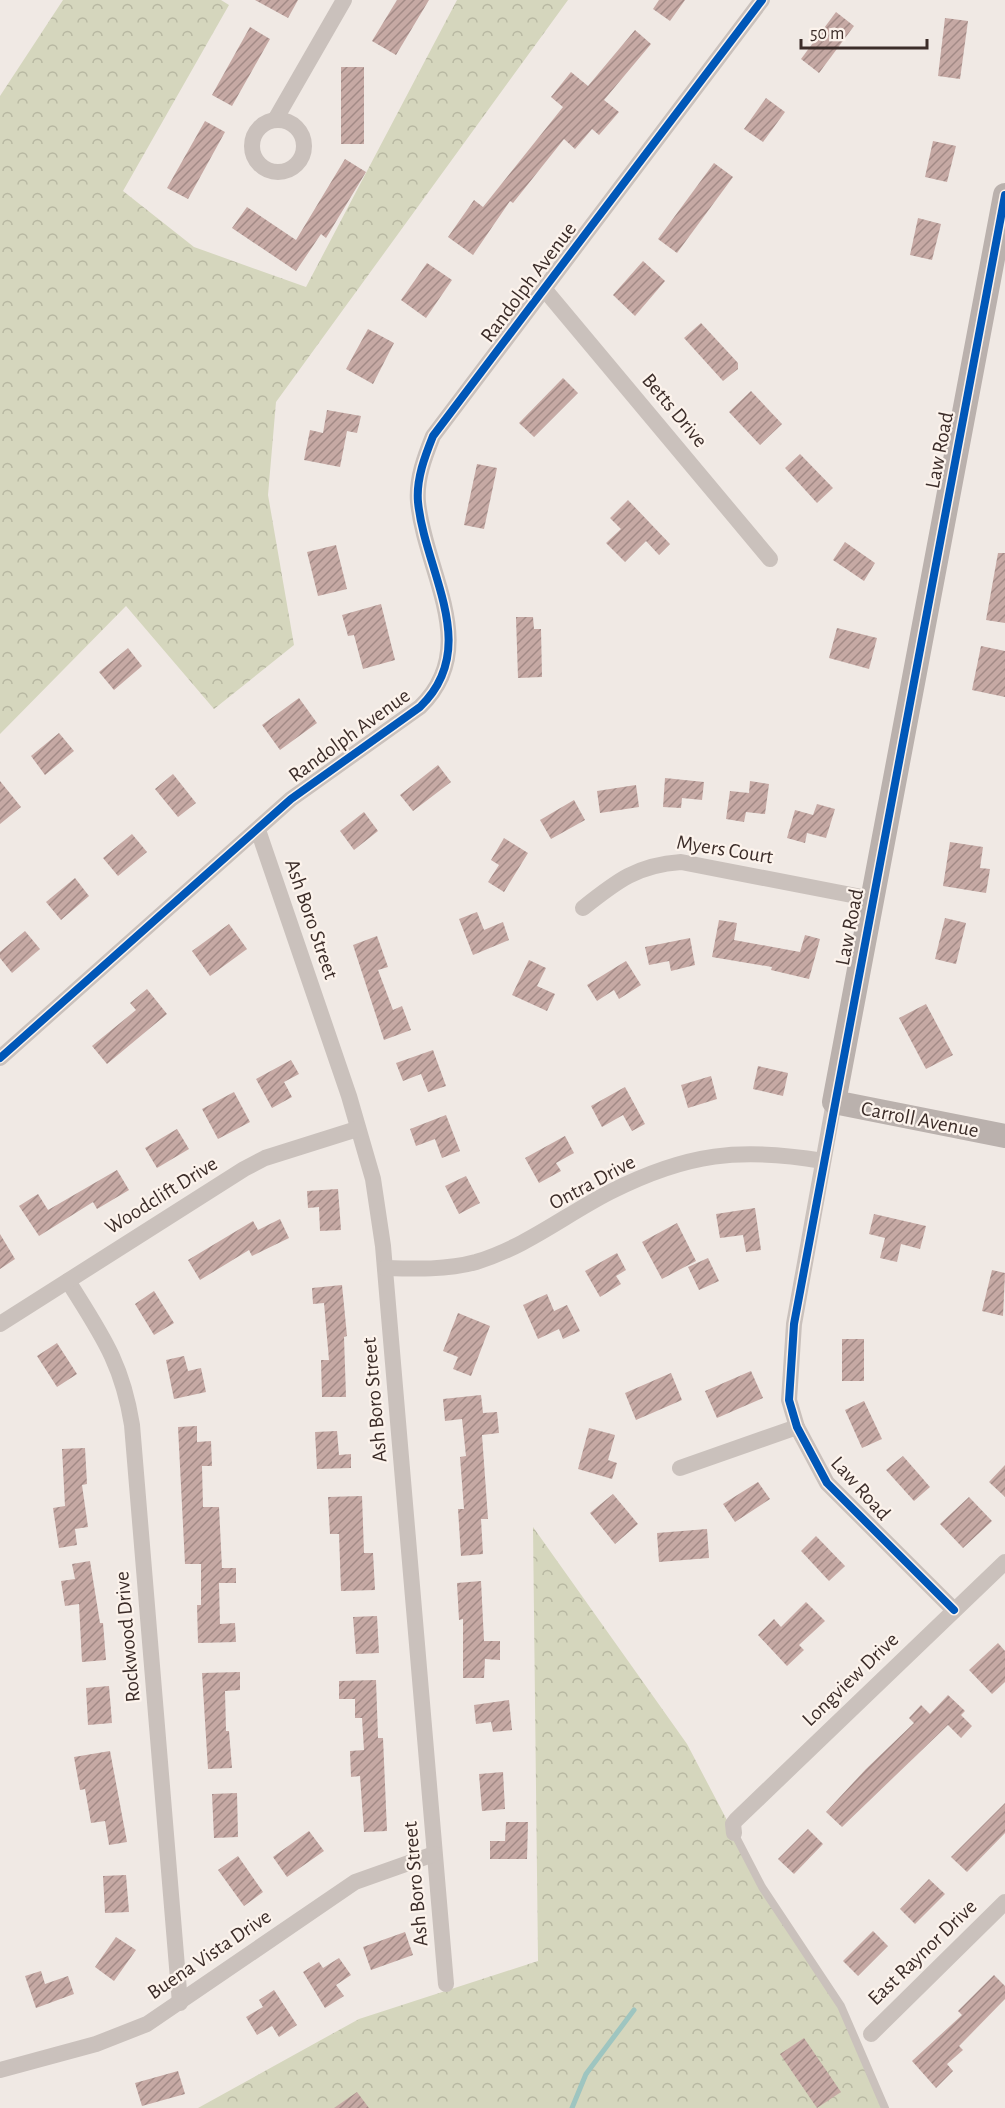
<svg xmlns="http://www.w3.org/2000/svg" width="1005" height="2108" font-family="'Alegreya Sans',sans-serif">
  <defs>
    <pattern id="forest-crowns" width="20" height="18" patternUnits="userSpaceOnUse" patternTransform="scale(1.5)"><rect width="20" height="18" fill="#d5d6bd"/><path d="M2 6a3 3 0 1 1 6 0M12 15a3 3 0 1 1 6 0" fill="none" stroke="#b8b8a2"/></pattern>
    <pattern id="building-hatch" width="6" height="6" patternUnits="userSpaceOnUse" patternTransform="scale(1.5)"><rect width="6" height="6" fill="#c6a9a4"/><path d="M-1 1l2-2M0 6l6-6M5 7l2-2" fill="none" stroke="#a28a86"/></pattern>
  </defs>
  <rect width="100%" height="100%" fill="#f0e9e4"/>
  <!-- forest -->
  <g fill="url(#forest-crowns)">
    <polygon points="63,0 221,0 229,5 123,191 194,247 306,287 457,0 568,0 276,402 268,495 294,645 214,709 126,606 0,734 0,96"/>
    <polygon points="533,1527 687,1744 762,1887 841,2006 885,2108 198,2108 359,2019 538,1961"/>
  </g>
  <g fill="none" stroke-linecap="round" stroke-linejoin="round">
    <!-- stream -->
    <polyline stroke="#9ec5c0" stroke-width="5" points="572,2108 586,2074 634,2010"/>
  </g>
  <!-- building -->
  <g fill="url(#building-hatch)">
    <polygon points="255,0 298,0 288,18"/>
    <polygon points="397,0 429,0 396,55 372,41"/>
    <polygon points="659,0 685,0 670,21 653,9"/>
    <polygon points="836,12 854,26 819,73 801,59"/>
    <polygon points="945,18 968,21 960,79 938,76"/>
    <polygon points="250,27 270,39 232,106 212,95"/>
    <polygon points="635,30 651,44 604,100 619,112 599,135 592,129 575,149 564,139 513,203 510,201 473,255 448,237 474,200 483,207 563,107 551,97 571,72 588,86"/>
    <rect x="341" y="67" width="23" height="77"/>
    <polygon points="766,98 785,112 763,142 744,129"/>
    <polygon points="205,121 225,132 188,199 167,188"/>
    <polygon points="933,141 956,146 947,182 925,177"/>
    <polygon points="345,159 366,172 326,238 321,234 296,271 232,228 247,207 296,240"/>
    <polygon points="714,163 733,177 677,253 658,239"/>
    <polygon points="918,218 941,224 932,260 910,255"/>
    <polygon points="643,261 665,281 635,316 613,295"/>
    <polygon points="427,263 452,280 426,318 401,300"/>
    <polygon points="701,323 738,363 738,369 723,381 684,338"/>
    <polygon points="368,329 394,343 373,384 346,369"/>
    <polygon points="563,378 578,393 534,437 519,423"/>
    <polygon points="751,391 782,424 760,445 729,412"/>
    <polygon points="327,410 361,416 357,433 347,431 340,467 304,460 310,430 323,433"/>
    <polygon points="800,454 833,488 817,503 785,468"/>
    <polygon points="477,464 497,468 484,529 464,525"/>
    <polygon points="628,500 670,544 659,555 646,541 625,562 606,543 621,529 610,518"/>
    <polygon points="845,542 875,563 864,581 833,560"/>
    <polygon points="336,545 347,589 318,596 307,552"/>
    <polygon points="998,553 1005,553 1005,623 986,620"/>
    <polygon points="381,604 395,660 363,669 354,635 348,636 342,615"/>
    <polygon points="516,617 533,617 534,629 541,629 542,677 518,678"/>
    <polygon points="837,628 877,638 869,669 829,658"/>
    <polygon points="981,646 1005,651 1005,697 972,690"/>
    <polygon points="128,648 142,666 114,690 99,672"/>
    <polygon points="299,698 317,723 280,750 262,725"/>
    <polygon points="59,733 74,751 45,775 31,756"/>
    <polygon points="438,765 451,782 413,811 400,795"/>
    <polygon points="173,774 196,803 178,817 155,789"/>
    <polygon points="665,778 704,782 702,800 682,798 681,808 663,807"/>
    <polygon points="0,781 21,807 0,824"/>
    <polygon points="750,781 769,784 765,814 746,812 744,822 726,819 730,791 749,793"/>
    <polygon points="636,785 639,807 600,813 597,791"/>
    <polygon points="574,800 585,820 551,839 540,820"/>
    <polygon points="817,804 835,809 826,838 807,833 805,843 787,838 795,810 813,815"/>
    <polygon points="364,812 378,831 354,850 340,831"/>
    <polygon points="132,834 147,852 118,876 103,858"/>
    <polygon points="504,838 528,853 504,892 488,882 499,865 491,860"/>
    <polygon points="950,842 983,847 980,868 990,869 986,893 943,886"/>
    <polygon points="75,878 89,896 61,920 46,902"/>
    <polygon points="477,912 484,930 503,922 509,940 473,955 459,919"/>
    <polygon points="945,918 966,923 956,964 935,959"/>
    <polygon points="719,920 737,923 734,940 800,952 805,935 820,939 809,979 771,970 772,967 712,957"/>
    <polygon points="229,924 247,949 210,976 192,951"/>
    <polygon points="25,931 40,949 12,973 0,958 0,952"/>
    <polygon points="377,936 388,967 378,970 393,1010 402,1006 411,1030 384,1040 353,945"/>
    <polygon points="690,938 695,965 671,971 669,961 649,965 645,947"/>
    <polygon points="529,960 546,968 537,986 555,994 547,1011 512,995"/>
    <polygon points="626,961 641,985 619,999 614,990 597,1001 587,985"/>
    <polygon points="147,989 167,1014 107,1064 92,1046 136,1010 130,1003"/>
    <polygon points="926,1004 953,1055 926,1069 899,1018"/>
    <polygon points="433,1050 446,1086 428,1092 421,1074 403,1081 396,1063"/>
    <polygon points="291,1060 299,1074 284,1082 292,1097 272,1108 256,1079"/>
    <polygon points="758,1066 788,1073 783,1096 753,1089"/>
    <polygon points="711,1076 717,1099 688,1108 681,1085"/>
    <polygon points="625,1087 645,1124 632,1131 623,1115 602,1127 591,1106"/>
    <polygon points="234,1092 250,1122 218,1139 202,1109"/>
    <polygon points="446,1115 460,1151 442,1158 435,1139 416,1146 410,1129"/>
    <polygon points="177,1129 189,1149 157,1168 145,1148"/>
    <polygon points="565,1136 574,1153 556,1163 561,1171 539,1183 525,1158"/>
    <polygon points="117,1170 129,1190 97,1209 93,1202 39,1236 19,1206 38,1194 48,1210"/>
    <polygon points="466,1176 480,1203 459,1214 445,1186"/>
    <polygon points="338,1189 341,1230 320,1231 319,1207 308,1208 307,1191"/>
    <polygon points="755,1208 761,1250 746,1252 743,1235 720,1238 716,1214"/>
    <polygon points="874,1214 926,1226 920,1249 901,1244 897,1262 880,1258 885,1238 869,1234"/>
    <polygon points="280,1219 289,1238 252,1256 249,1250 200,1280 188,1260 253,1221 258,1230"/>
    <polygon points="677,1223 696,1261 662,1279 642,1242"/>
    <polygon points="0,1234 15,1259 0,1269"/>
    <polygon points="617,1253 626,1270 616,1276 621,1284 600,1297 585,1271"/>
    <polygon points="708,1258 719,1281 699,1290 688,1267"/>
    <polygon points="992,1270 1005,1273 1003,1316 982,1311"/>
    <polygon points="342,1285 347,1336 344,1337 346,1397 322,1397 321,1360 329,1360 324,1303 313,1304 312,1288"/>
    <polygon points="154,1291 174,1323 154,1335 135,1304"/>
    <polygon points="547,1294 554,1311 567,1305 580,1331 563,1339 559,1329 538,1339 523,1305"/>
    <polygon points="458,1313 490,1326 471,1376 453,1369 458,1357 443,1351"/>
    <rect x="842" y="1339" width="22" height="42"/>
    <polygon points="57,1343 77,1374 57,1387 37,1356"/>
    <polygon points="184,1356 188,1371 201,1368 206,1392 174,1399 166,1360"/>
    <polygon points="751,1371 763,1398 717,1418 705,1391"/>
    <polygon points="671,1373 682,1400 636,1420 625,1393"/>
    <polygon points="481,1395 483,1413 497,1412 499,1433 482,1435 488,1519 481,1519 483,1554 461,1556 458,1509 464,1509 460,1457 466,1456 462,1419 445,1421 443,1399"/>
    <polygon points="864,1401 882,1439 862,1448 845,1410"/>
    <polygon points="197,1426 197,1442 211,1441 212,1466 202,1466 203,1507 219,1507 222,1568 236,1568 236,1583 219,1583 220,1624 235,1623 236,1642 198,1643 197,1605 201,1605 201,1564 185,1564 178,1427"/>
    <polygon points="589,1428 615,1435 608,1460 617,1463 612,1479 578,1469"/>
    <polygon points="337,1431 339,1455 351,1454 351,1468 317,1469 315,1432"/>
    <polygon points="85,1448 87,1484 82,1485 88,1527 75,1529 77,1545 59,1548 53,1508 65,1506 62,1449"/>
    <polygon points="903,1456 930,1487 914,1501 886,1470"/>
    <polygon points="1005,1465 1005,1497 989,1482"/>
    <polygon points="758,1482 770,1499 735,1522 723,1504"/>
    <polygon points="613,1494 638,1524 615,1544 590,1513"/>
    <polygon points="362,1496 364,1553 373,1553 375,1590 341,1591 339,1534 330,1534 328,1497"/>
    <polygon points="969,1497 992,1521 963,1548 940,1524"/>
    <polygon points="707,1529 709,1558 659,1562 657,1533"/>
    <polygon points="816,1536 845,1566 829,1581 801,1551"/>
    <polygon points="90,1561 100,1623 103,1623 106,1660 82,1662 79,1604 65,1606 61,1581 75,1579 72,1564"/>
    <polygon points="481,1581 484,1641 500,1641 500,1660 485,1659 484,1678 463,1678 463,1619 459,1620 457,1583"/>
    <polygon points="806,1602 825,1621 799,1645 804,1650 787,1666 758,1635 774,1619 781,1627"/>
    <polygon points="377,1616 379,1653 356,1654 353,1617"/>
    <polygon points="998,1643 1005,1651 1005,1682 992,1694 969,1670"/>
    <polygon points="240,1672 240,1690 225,1691 226,1731 229,1731 232,1768 208,1769 202,1673"/>
    <polygon points="376,1680 378,1738 383,1738 387,1831 364,1832 360,1776 351,1777 350,1751 364,1750 362,1718 355,1718 355,1699 339,1699 339,1681"/>
    <polygon points="109,1686 112,1723 88,1725 86,1688"/>
    <polygon points="948,1695 965,1711 961,1715 972,1726 961,1738 948,1725 842,1827 826,1812 866,1769 914,1723 909,1718 921,1705 930,1714"/>
    <polygon points="509,1700 512,1730 493,1732 491,1722 476,1724 474,1705"/>
    <polygon points="110,1751 127,1842 109,1845 105,1821 91,1823 85,1789 80,1790 74,1757"/>
    <polygon points="503,1772 505,1809 482,1811 479,1774"/>
    <polygon points="237,1793 238,1837 214,1838 212,1794"/>
    <polygon points="1005,1803 1005,1833 967,1872 951,1857"/>
    <polygon points="506,1822 528,1822 527,1859 490,1859 490,1841 505,1841"/>
    <polygon points="808,1829 823,1844 794,1874 778,1859"/>
    <polygon points="309,1831 324,1851 287,1877 273,1857"/>
    <polygon points="238,1856 263,1892 244,1906 218,1870"/>
    <polygon points="126,1875 129,1912 105,1913 103,1876"/>
    <polygon points="929,1879 945,1894 915,1924 900,1909"/>
    <polygon points="873,1931 888,1946 858,1976 843,1961"/>
    <polygon points="405,1932 413,1955 371,1970 363,1947"/>
    <polygon points="116,1937 136,1950 114,1981 95,1967"/>
    <polygon points="339,1958 351,1975 336,1985 344,1996 325,2008 303,1972 319,1962 323,1968"/>
    <polygon points="41,1971 45,1984 68,1976 74,1994 36,2008 25,1976"/>
    <polygon points="994,1975 1005,1986 1005,1999 959,2046 963,2050 947,2064 953,2071 936,2088 912,2061 962,2015 958,2011"/>
    <polygon points="274,1990 297,2025 279,2037 272,2026 257,2035 246,2017 263,2007 259,2000"/>
    <polygon points="804,2038 841,2092 817,2108 780,2054"/>
    <polygon points="178,2071 185,2094 142,2106 135,2083"/>
    <polygon points="357,2092 369,2108 334,2108"/>
  </g>
  <g fill="none" stroke-linecap="round" stroke-linejoin="round">
    <!-- lane -->
    <polyline stroke="#cac1bc" stroke-width="8" points="734,1833 762,1887 841,2006 885,2108"/>
    <!-- street -->
    <g stroke="#cac1bc" stroke-width="16">
      <polyline points="275,120 344,0"/>
      <circle cx="278" cy="146" r="26"/>
      <polyline points="545,290 770,559"/>
      <polyline points="258,830 349,1096 373,1179 383,1246 446,1984"/>
      <path d="M583 908C617 881 637 865 681 862L872 899"/>
      <path d="M0 1058 291 799 420 707C482 647 425 573 418 502 416 479 425 456 433 436L762 0"/>
      <polyline points="834,1102 794,1324 789,1400 797,1427 827,1483 954,1610"/>
      <path d="M385 1268C416 1269 447 1270 476 1262 526 1247 565 1215 610 1192 687 1153 740 1147 823 1161"/>
      <path d="M68 1281C101 1334 122 1362 132 1425L180 2003"/>
      <polyline points="0,1324 244,1169 265,1158 357,1129"/>
      <polyline points="680,1468 797,1427"/>
      <polyline points="734,1833 733,1824 736,1820 1005,1562"/>
      <polyline points="871,2034 1005,1902"/>
      <polyline points="0,2070 96,2044 147,2024 355,1882 434,1854"/>
    </g>
    <!-- secondary -->
    <polyline stroke="#bab1ad" stroke-width="24" points="1005,195 834,1102 1005,1136"/>
    <!-- cycleway casing -->
    <g stroke="#fcf3ec" stroke-width="11">
      <g id="cycleway">
        <path d="M0 1058 291 799 420 707C482 647 425 573 418 502 416 479 425 456 433 436L762 0"/>
        <polyline points="954,1610 827,1483 797,1427 789,1400 794,1324 1005,195"/>
      </g>
    </g>
    <!-- cycleway -->
    <use href="#cycleway" stroke="#0057b8" stroke-width="8"/>
  </g>
  <g text-anchor="middle" stroke-width="4.5" stroke-linejoin="round" paint-order="stroke">
    <!-- street labels -->
    <g font-size="21" fill="#3c2d29" stroke="#fcf3ec">
      <text transform="translate(528 282) rotate(-53)" y="7">Randolph Avenue</text>
      <text transform="translate(675 410) rotate(50)" y="7">Betts Drive</text>
      <text transform="translate(939 450) rotate(-79)" y="7">Law Road</text>
      <text transform="translate(349 735) rotate(-36)" y="7">Randolph Avenue</text>
      <text transform="translate(725 849) rotate(9)" y="7">Myers Court</text>
      <text transform="translate(312 919) rotate(71)" y="7">Ash Boro Street</text>
      <text transform="translate(849 927) rotate(-79)" y="7">Law Road</text>
      <text transform="translate(920 1119) rotate(11)" y="7">Carroll Avenue</text>
      <text transform="translate(592 1182) rotate(-28)" y="7">Ontra Drive</text>
      <text transform="translate(161 1195) rotate(-32)" y="7">Woodclift Drive</text>
      <text transform="translate(374 1400) rotate(-95)" y="7">Ash Boro Street</text>
      <text transform="translate(861 1488) rotate(48)" y="7">Law Road</text>
      <text transform="translate(127 1637) rotate(-95)" y="7">Rockwood Drive</text>
      <text transform="translate(850 1679) rotate(-44)" y="7">Longview Drive</text>
      <text transform="translate(415 1884) rotate(-95)" y="7">Ash Boro Street</text>
      <text transform="translate(922 1952) rotate(-44)" y="7">East Raynor Drive</text>
      <text transform="translate(209 1954) rotate(-34)" y="7">Buena Vista Drive</text>
    </g>
  </g>
  <!-- scale -->
  <path d="M801 39v9h126v-9" fill="none" stroke="#3c2d29" stroke-width="3"/>
  <text x="810" y="39" font-size="18" fill="#3c2d29" stroke="#fcf3ec" stroke-width="4.5" paint-order="stroke">50 m</text>
</svg>
